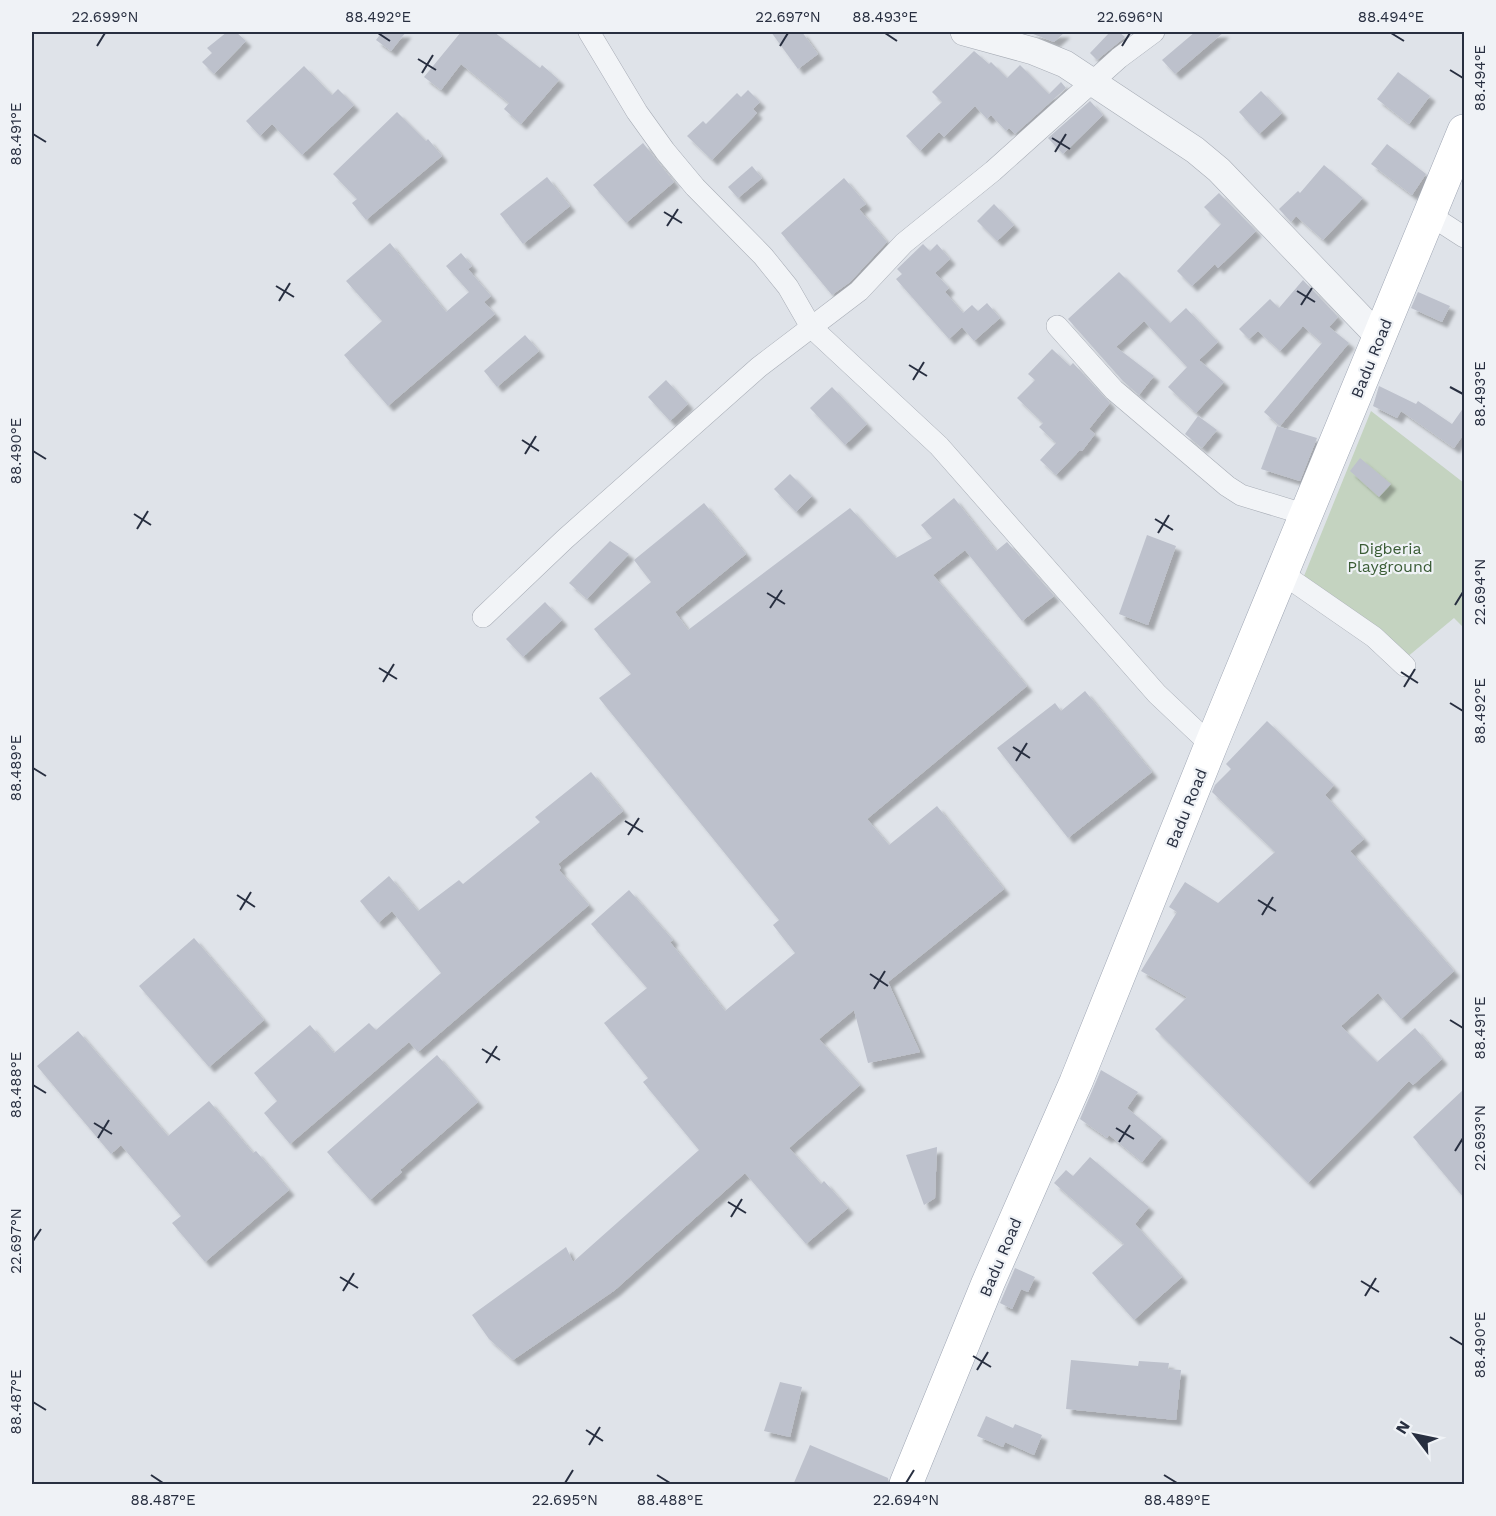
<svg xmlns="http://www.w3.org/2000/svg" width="1496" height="1516" font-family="'Work Sans',sans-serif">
  <defs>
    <filter id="shadow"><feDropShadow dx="5.5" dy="5.5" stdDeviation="1.5" flood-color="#0004"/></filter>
  </defs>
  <rect width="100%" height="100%" fill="#dfe3e9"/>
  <!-- green -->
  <polygon fill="#c4d3c0" points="1371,411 1464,483 1464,628 1454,618 1400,663 1302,581"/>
  <!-- building -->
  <g fill="#bdc1cc" filter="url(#shadow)">
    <polygon points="227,32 236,32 246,41 214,74 202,62 212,53 207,48"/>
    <polygon points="382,32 406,32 391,51 376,40"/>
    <polygon points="461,32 494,32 540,68 542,65 559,80 521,124 504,109 509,103 461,64 441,90 424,77"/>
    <polygon points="771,32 802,32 818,54 798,69"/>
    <polygon points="1028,32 1065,32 1054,42"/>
    <polygon points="1110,32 1119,32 1125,37 1097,60 1090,53"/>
    <polygon points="1195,32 1224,32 1175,74 1162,60"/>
    <polygon points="974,51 989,64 991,62 1007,78 1020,65 1049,94 1061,82 1066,88 1015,134 1009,128 1006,131 991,115 987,119 975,106 944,137 939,132 920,151 906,136 942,102 932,92"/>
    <polygon points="304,66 332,95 338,89 354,105 302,155 272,124 260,136 246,121"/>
    <polygon points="1398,72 1430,96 1409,124 1377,99"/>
    <polygon points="748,90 760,102 753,109 757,113 712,160 687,136 703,121 706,124 737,93 741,97"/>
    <polygon points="1261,91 1282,113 1259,134 1239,112"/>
    <polygon points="1090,101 1103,115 1063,154 1048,138"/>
    <polygon points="397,112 426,141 428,139 442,156 366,220 352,203 357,199 333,174"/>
    <polygon points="643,143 674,182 626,223 593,185"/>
    <polygon points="1387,144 1426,174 1412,195 1371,164"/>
    <polygon points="1324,165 1363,198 1323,240 1296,216 1291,222 1279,209 1298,191 1300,193"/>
    <polygon points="752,166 762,178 738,198 728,187"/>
    <polygon points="547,177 570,206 523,244 500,214"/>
    <polygon points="844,178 866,204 859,209 887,242 850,282 832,295 781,233"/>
    <polygon points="1219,193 1256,231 1218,268 1215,264 1192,286 1177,271 1221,224 1204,207"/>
    <polygon points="994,204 1014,225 997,241 977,221"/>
    <polygon points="390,243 446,312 469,292 446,266 461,253 472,266 468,269 491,296 484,302 495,314 388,406 344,355 382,321 346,281"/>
    <polygon points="923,244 930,251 937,244 950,259 935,273 949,288 945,292 963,313 972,305 978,311 987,303 1000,318 974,341 962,327 949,339 896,279 902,274 897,269"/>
    <polygon points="1119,272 1170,323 1186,308 1218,342 1199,360 1224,382 1196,413 1168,387 1187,367 1144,321 1116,347 1154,376 1139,395 1123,381 1068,319"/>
    <polygon points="1303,280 1338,317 1329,327 1349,343 1280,426 1264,412 1322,343 1303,326 1280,351 1258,331 1249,339 1239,329 1270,299 1279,308"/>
    <polygon points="1418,292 1450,306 1442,322 1411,308"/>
    <polygon points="525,335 539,351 497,387 484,371"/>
    <polygon points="1052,349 1070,366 1073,363 1110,403 1089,429 1095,434 1082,451 1080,450 1056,475 1040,460 1056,443 1039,427 1043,423 1017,398 1035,380 1028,374"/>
    <polygon points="666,380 688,404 670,421 648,397"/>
    <polygon points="1379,386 1416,404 1418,401 1452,424 1464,407 1464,434 1454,448 1401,411 1397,418 1373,406"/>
    <polygon points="832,387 867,424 845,445 810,408"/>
    <polygon points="1198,416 1217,430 1202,448 1185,434"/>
    <polygon points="1277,426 1317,438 1300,481 1261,469"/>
    <polygon points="1360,458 1391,484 1379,497 1350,471"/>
    <polygon points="790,474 812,496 796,512 774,489"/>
    <polygon points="954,498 996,551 1007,542 1054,596 1022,621 965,550 933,575 1027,686 867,819 889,845 937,806 1004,889 888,982 920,1052 868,1063 854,1010 819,1039 860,1085 789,1148 821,1184 824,1181 848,1208 806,1244 745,1173 615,1290 513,1360 489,1339 472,1315 566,1247 573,1262 699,1150 643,1082 648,1078 604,1023 647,988 591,924 629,890 673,940 670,942 725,1011 795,953 773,925 779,920 599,698 631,674 594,629 651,582 634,560 704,503 746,554 675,612 688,630 850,508 896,558 932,538 921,525"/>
    <polygon points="1147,535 1176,546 1148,625 1119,614"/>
    <polygon points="610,541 629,554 587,599 569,583"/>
    <polygon points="545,602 562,620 523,657 506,639"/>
    <polygon points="1085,691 1152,772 1068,838 997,748 1055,703 1061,711"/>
    <polygon points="1267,721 1334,785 1325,795 1364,839 1350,851 1454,971 1401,1019 1378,993 1341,1026 1377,1062 1415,1028 1442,1059 1413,1085 1409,1081 1308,1183 1155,1029 1187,997 1141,971 1177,912 1169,907 1185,882 1218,903 1275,852 1212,792 1215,785 1231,769 1226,764"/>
    <polygon points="591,772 623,811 558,864 561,868 559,870 589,905 418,1052 409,1042 290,1144 264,1113 277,1101 254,1073 310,1025 334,1053 369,1023 376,1030 441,973 392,911 378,923 360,901 389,876 418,911 459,880 463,884 540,822 535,817"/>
    <polygon points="194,938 264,1020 209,1067 139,986"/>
    <polygon points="78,1031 168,1136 209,1101 253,1153 256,1151 289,1190 205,1262 172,1223 181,1216 121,1145 111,1154 37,1066"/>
    <polygon points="437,1055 478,1102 400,1170 402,1172 370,1200 327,1152"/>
    <polygon points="1101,1070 1138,1092 1127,1108 1162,1137 1142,1162 1109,1135 1107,1138 1080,1119"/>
    <polygon points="1464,1089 1464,1198 1413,1137"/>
    <polygon points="937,1147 935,1198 924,1205 906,1155"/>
    <polygon points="1090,1157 1149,1207 1135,1224 1182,1277 1134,1320 1092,1273 1124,1244 1054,1183 1066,1170 1073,1176"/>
    <polygon points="1015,1268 1035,1277 1028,1292 1021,1289 1012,1309 1000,1303"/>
    <polygon points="1071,1360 1138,1366 1139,1361 1169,1363 1168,1369 1181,1370 1176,1420 1066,1409"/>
    <polygon points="780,1382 802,1387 790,1437 764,1431"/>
    <polygon points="986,1416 1013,1428 1015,1424 1042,1435 1034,1455 1005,1442 1003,1447 977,1436"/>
    <polygon points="810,1445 888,1478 888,1485 793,1485"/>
  </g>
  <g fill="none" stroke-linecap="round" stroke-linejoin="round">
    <!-- minor casing -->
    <g stroke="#a8adb6" stroke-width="22">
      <g id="minor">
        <polyline points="589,32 637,112 665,151 695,187 763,256 788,287 811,327 939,446 1157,694 1211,745"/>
        <polyline points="1430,215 1464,237"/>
        <polyline points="1057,326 1114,390 1227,486 1241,495 1307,515"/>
        <polyline points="1283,574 1374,637 1405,666"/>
        <polyline points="483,617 565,539 759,367 859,291 904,243 993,171 1119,58 1154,32"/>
      </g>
    </g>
    <!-- tertiary casing -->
    <g stroke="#a8adb6" stroke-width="28">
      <polyline id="tertiary" points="964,32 1033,51 1065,64 1195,150 1219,170 1379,337"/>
    </g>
    <!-- primary casing -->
    <g stroke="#9fa6b4" stroke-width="34">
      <polyline id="primary" points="906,1484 988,1283 1076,1082 1211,745 1464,131"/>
    </g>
    <!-- minor -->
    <use href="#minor" stroke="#f2f4f7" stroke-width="21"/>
    <!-- tertiary -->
    <use href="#tertiary" stroke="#f2f4f7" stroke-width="27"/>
    <!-- primary -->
    <use href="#primary" stroke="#fff" stroke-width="33"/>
  </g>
  <!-- ticks -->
  <path fill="none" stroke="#282f40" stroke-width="2" d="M378 33 390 41M885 33 897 41M1391 33 1404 41M97 46 105 33M780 46 788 33M1122 46 1130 33M418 59 436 70M1450 70 1463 78M422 73 433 55M33 134 46 142M1052 138 1070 149M1055 152 1066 134M664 212 682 223M667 226 678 209M276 286 294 297M1297 291 1315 302M279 301 290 283M1301 305 1312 288M909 365 927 376M913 380 924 362M1450 387 1463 394M522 440 539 451M33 451 46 459M525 454 536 436M134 514 151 525M1155 519 1173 530M137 529 148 511M1158 533 1169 515M767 593 785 604M1455 605 1463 592M770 608 782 590M379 668 397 679M1401 672 1418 683M383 682 394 664M1404 687 1415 669M1450 703 1463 711M1013 747 1030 758M1016 761 1027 743M33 768 46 776M625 821 643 832M628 835 639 818M237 895 255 907M1258 900 1276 911M240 910 251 892M1262 915 1273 897M870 974 888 986M874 989 885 971M1450 1020 1463 1028M482 1049 500 1060M486 1063 497 1046M33 1085 46 1093M94 1123 112 1134M1116 1128 1134 1139M98 1138 109 1120M1119 1142 1130 1125M1455 1151 1463 1138M728 1202 746 1213M731 1217 742 1199M33 1241 41 1229M340 1277 358 1288M1361 1281 1379 1292M343 1291 354 1273M1365 1296 1376 1278M1450 1337 1463 1345M973 1356 991 1367M977 1370 988 1352M33 1402 46 1410M586 1430 603 1441M589 1445 600 1427M151 1475 163 1483M657 1475 670 1483M1164 1475 1177 1483M565 1483 573 1470M906 1483 914 1470"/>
  <g text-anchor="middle" stroke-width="4.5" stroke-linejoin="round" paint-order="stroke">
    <!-- street labels -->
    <g font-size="16" fill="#282f40" stroke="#eff2f6">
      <text transform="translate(1371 358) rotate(-68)" y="6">Badu Road</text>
      <text transform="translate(1186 808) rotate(-68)" y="6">Badu Road</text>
      <text transform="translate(1000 1257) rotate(-67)" y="6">Badu Road</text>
    </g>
    <!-- park labels -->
    <g font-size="16" fill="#3a5c35" stroke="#eff2f6">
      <text x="1390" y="554">Digberia<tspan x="1390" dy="18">Playground</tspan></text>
    </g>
  </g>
  <!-- border -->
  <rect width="1496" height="1516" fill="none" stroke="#eff2f6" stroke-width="66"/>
  <!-- north arrow -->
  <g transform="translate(1415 1435) rotate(302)" stroke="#eff2f6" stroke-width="4.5" paint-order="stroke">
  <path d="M0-4.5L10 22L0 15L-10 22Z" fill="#282f40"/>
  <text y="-9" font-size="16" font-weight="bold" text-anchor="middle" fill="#282f40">N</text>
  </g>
  <rect x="33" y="33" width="1430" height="1450" fill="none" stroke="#282f40" stroke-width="2"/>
  <g font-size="15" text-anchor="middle" fill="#282f40">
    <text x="105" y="22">22.699°N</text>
    <text x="378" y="22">88.492°E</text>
    <text x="788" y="22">22.697°N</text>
    <text x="885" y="22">88.493°E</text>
    <text x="1130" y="22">22.696°N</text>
    <text x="1391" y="22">88.494°E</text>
    <text transform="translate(1480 78) rotate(-90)" y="5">88.494°E</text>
    <text transform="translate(16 134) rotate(-90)" y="5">88.491°E</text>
    <text transform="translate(1480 394) rotate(-90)" y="5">88.493°E</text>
    <text transform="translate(16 451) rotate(-90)" y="5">88.490°E</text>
    <text transform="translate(1480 592) rotate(-90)" y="5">22.694°N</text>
    <text transform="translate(1480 711) rotate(-90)" y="5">88.492°E</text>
    <text transform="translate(16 768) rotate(-90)" y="5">88.489°E</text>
    <text transform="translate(1480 1028) rotate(-90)" y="5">88.491°E</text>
    <text transform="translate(16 1085) rotate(-90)" y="5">88.488°E</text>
    <text transform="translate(1480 1138) rotate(-90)" y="5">22.693°N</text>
    <text transform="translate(16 1241) rotate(-90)" y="5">22.697°N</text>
    <text transform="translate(1480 1345) rotate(-90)" y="5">88.490°E</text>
    <text transform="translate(16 1402) rotate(-90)" y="5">88.487°E</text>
    <text x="163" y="1505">88.487°E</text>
    <text x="565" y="1505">22.695°N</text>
    <text x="670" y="1505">88.488°E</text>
    <text x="906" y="1505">22.694°N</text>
    <text x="1177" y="1505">88.489°E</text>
  </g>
</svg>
